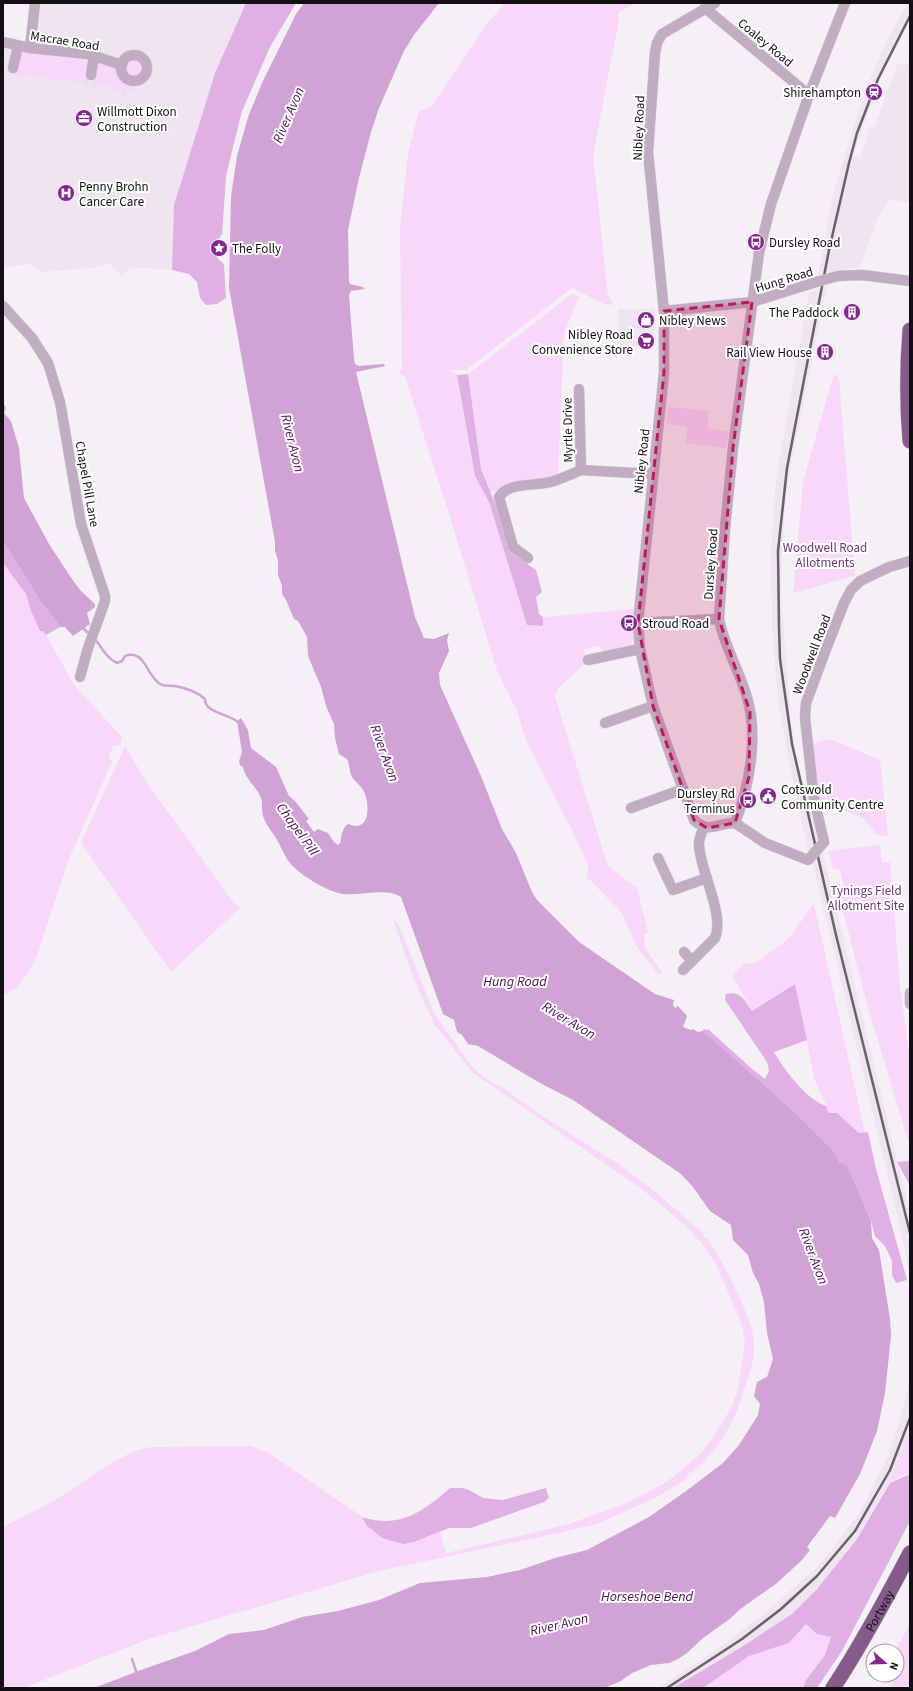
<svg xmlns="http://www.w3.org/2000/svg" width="913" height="1691" font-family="'Source Sans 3',sans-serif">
  <rect width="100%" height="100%" fill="#f5f0f6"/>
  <!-- built -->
  <g fill="#efe4f0">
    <polygon points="42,3 246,3 215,73 174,205 172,270 131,267 122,276 109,263 92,268 42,272 30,264 3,267 3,47 31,50"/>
    <polygon points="908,3 910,3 910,20 878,83 853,156 860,158 870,127 874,128 898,63 905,65 910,60 910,203 891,199 877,219 860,267 834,271 818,275 833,195 850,138 867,86 887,40"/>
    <polygon points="827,286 791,463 785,506 782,553 781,596 791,721 799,771 807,793 818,844 809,855 790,765 778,701 772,624 771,551 776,479 809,293"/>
    <polygon points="618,309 655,309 654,347 619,346"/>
    <polygon points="822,850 910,1213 910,1277 901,1231 812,860"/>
    <polygon points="910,1379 910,1435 904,1451 889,1483 857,1539 817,1589 792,1614 740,1648 673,1688 657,1688 712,1653 760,1617 816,1568 833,1548 860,1512 888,1456 901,1416"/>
  </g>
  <!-- green -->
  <g fill="#f8d7fb">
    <polygon points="505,3 636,3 618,13 619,20 593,155 608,296 614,305 604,304 572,288 466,370 450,370 457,375 475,476 489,502 527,625 543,626 543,617 634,609 634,638 629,649 604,653 599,646 584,649 588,664 584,665 558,688 555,697 608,866 637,888 648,932 644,935 645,948 662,972 658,974 636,946 622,913 587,877 588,866 574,834 527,743 517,711 497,671 450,517 405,377 400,373 399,370 402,369 400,229 408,153 419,111 432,106 486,25"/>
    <polygon points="25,51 87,58 91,61 87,88 85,89 85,83 24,75 23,80 18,78 16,72 21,53"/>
    <circle cx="134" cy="68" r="8"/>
    <path d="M97 62 120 69C123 81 135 80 133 92L127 91 126 96H124L120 91 113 89V86L99 84 98 91 94 90 93 85Z"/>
    <polygon points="572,294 579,296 564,334 558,475 513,483 490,493 481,469 468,374"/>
    <polygon points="834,373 839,379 855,576 793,593 803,482"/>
    <polygon points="668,407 709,411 707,428 729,432 726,448 686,443 687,427 666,424"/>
    <polygon points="3,563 27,594 31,611 41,631 43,630 46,635 74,685 122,737 120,745 113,746 109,756 112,762 68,861 36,959 25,977 17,987 3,995"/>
    <polygon points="830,739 880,760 888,836 877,835 863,818 818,800 811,744"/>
    <polygon points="125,746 145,780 233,902 240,908 171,972 81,843"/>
    <polygon points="880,845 882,862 890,862 900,986 910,1060 910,1147 868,1008 837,888 843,884 840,870 832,868 829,851"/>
    <polygon points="814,904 865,1133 861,1134 840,1116 828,1113 829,1111 815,1081 795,984 752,1011 732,975 745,963 754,964 787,940"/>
    <path d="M393 920 398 923 434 1013 473 1068 488 1080 505 1089 544 1117 620 1165 653 1190 703 1233 704 1237H706C721 1256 753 1319 754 1342 755 1358 750 1372 745 1387 741 1399 737 1413 731 1424 722 1443 706 1460 691 1474L689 1472 687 1474 689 1476 686 1479 659 1496 597 1524 563 1532 379 1571 149 1639 23 1688H3V1527C24 1516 45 1506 65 1494 93 1477 118 1453 151 1447L251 1446 267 1452 351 1509 362 1517 367 1526 375 1533 414 1542 440 1532 446 1553 569 1524 624 1504 663 1484 677 1474 701 1453 714 1436 731 1408 738 1389 745 1342 742 1325 716 1264 704 1246 687 1227 643 1190 472 1072 434 1024 413 977Z"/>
    <polygon points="910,1435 910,1474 905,1474 889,1483"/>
    <polygon points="910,1623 910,1688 890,1688 893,1675 897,1675 897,1648"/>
    <polygon points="806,1624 817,1634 831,1636 825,1655 806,1680 803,1688 703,1688 749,1656 789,1643"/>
  </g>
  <!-- forest -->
  <g fill="#e0b0e5">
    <polygon points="246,3 296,3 270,47 242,111 226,176 222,235 217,240 213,247 218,259 224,264 226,298 217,304 206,305 200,298 197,282 189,274 172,270 174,205 215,73"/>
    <polygon points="468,374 481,469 496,506 509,551 536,570 542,592 536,597 539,614 543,617 543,626 527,625 489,502 475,476 457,375"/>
    <polygon points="3,541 41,602 60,627 46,635 43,631 40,631 31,611 26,594 3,563"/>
    <path d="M795 984 807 1040 774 1052C785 1071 806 1099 826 1106L829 1113H837L859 1133 868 1132 876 1169 907 1280 896 1283 892 1275V1261L885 1246 875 1236 871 1221 847 1165 839 1162 790 1108 702 1031 704 1029 707 1030 708 1029 751 1068 765 1079 769 1071 767 1062 725 1000 726 994C741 990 745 1001 752 1011Z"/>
    <polygon points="910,1161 910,1186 897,1162"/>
    <polygon points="910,1474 910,1521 842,1651 817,1688 803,1688 806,1680 825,1655 831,1637 817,1634 806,1624 789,1643 749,1656 703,1688 673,1688 740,1648 792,1614 817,1589 857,1539 890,1483"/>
    <path d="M450 1488H462L469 1490 483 1498 503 1500 546 1488 549 1498 544 1502 471 1528H449L414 1542 404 1544 382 1538 367 1526 362 1517C399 1529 423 1512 450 1488Z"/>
  </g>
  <!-- water -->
  <g fill="#d1a2d6">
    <path d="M304 3H439L414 35 404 51 379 108 371 132 359 178 348 230 349 282 350 284 363 287 365 289 351 291 349 295 354 359 355 364 359 366 384 364 385 366 356 372 415 617 424 638 434 639 449 633 447 640 449 651 439 673 440 685 481 776 502 829 516 853 532 892 537 900 579 942 655 994 674 1000 673 1005 675 1008 678 1006 687 1016 683 1027 691 1030 693 1029 698 1032 702 1031 715 1042 790 1108 834 1152 839 1162 847 1165 871 1221 872 1238 879 1250 890 1319 891 1336 885 1393 877 1431 860 1474 835 1518 830 1516 807 1547 810 1550 801 1561 777 1583 739 1610 731 1618 703 1638 687 1653 678 1659 669 1663 651 1665 632 1673 619 1682 604 1688H94L141 1670 195 1651 229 1634 264 1630 302 1617 338 1611 379 1600 420 1583 487 1577 520 1570 555 1558 587 1550 649 1517 686 1491 723 1463 739 1445 758 1415 760 1404 754 1396 757 1382 767 1377 773 1359 767 1333 764 1302 759 1284 753 1273 748 1255 733 1240 731 1225 710 1211 693 1187 681 1174 573 1100 540 1083 478 1046 468 1044 462 1035 457 1032 454 1020 443 1014 401 897C387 887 360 896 343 894 326 891 297 874 287 859 283 853 281 846 277 840 273 833 266 825 263 816 261 810 263 804 261 798 257 787 245 779 243 767L240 765 239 761 242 752 237 721 241 718 248 730 251 748 276 767 289 796 295 801 309 819 306 821 314 832 318 829 328 833 334 842 338 845 341 842C340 837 343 827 348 824 369 833 370 808 365 794 363 787 356 783 352 777 349 771 350 765 347 759L339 754 335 738 334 724 326 706 321 687 308 656 307 637 298 621 294 619 286 600 282 594V586L278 575V560L275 551V542L229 288 231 196 237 156 248 117 262 83 296 14Z"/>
    <polygon points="3,402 6,408 4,413 11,421 19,448 24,498 49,544 72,579 80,590 95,604 95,607 87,613 90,624 73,636 65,627 60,627 41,602 3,541"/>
  </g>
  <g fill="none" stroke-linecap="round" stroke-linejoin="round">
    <!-- stream -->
    <g stroke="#d1a2d6" stroke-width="2.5">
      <polyline points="83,628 90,635"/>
      <path d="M94 638C102 647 105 657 117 663L122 661 125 656C145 649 146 675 160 684 165 687 169 685 175 686 186 688 197 692 205 699 204 713 231 714 239 723"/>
      <polyline points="132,1659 137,1674"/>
    </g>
    <!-- minor casing -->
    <g stroke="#d1ccd2" stroke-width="11">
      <g id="minor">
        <path d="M715 3 662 34 657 43 655 53 648 152 664 311V372L638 623 640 649 653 706 694 820C710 835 718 822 735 823L765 843 808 860"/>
        <polyline points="705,8 809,95"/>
        <polyline points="3,42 30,48 88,54 122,65"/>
        <polyline points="30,48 35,3"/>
        <circle cx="134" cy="68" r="13"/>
        <polyline points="13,68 18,46"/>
        <polyline points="91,75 94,55"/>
        <polyline points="838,276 862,275 910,281"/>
        <polyline points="3,306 32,338 48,363 60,402 81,524 105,596 105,601 88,648 80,677"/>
        <polyline points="664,311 752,302 816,282"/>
        <polyline points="579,389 581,470 653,474"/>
        <path d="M528 558 513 547 499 497C509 481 537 487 554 481 563 478 572 474 581 470"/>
        <polyline points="638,623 719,619"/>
        <polyline points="588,660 640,649"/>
        <polyline points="605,723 653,706"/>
        <polyline points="631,808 683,789"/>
        <path d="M735 823C750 786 759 732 746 694 738 668 724 645 719 619L725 529 733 448 759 253 771 204 809 95 845 3"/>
        <polyline points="824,842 814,799 805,718 806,703 825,652 844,603 851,590 860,581 889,567 910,561"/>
        <polyline points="658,858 673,890 707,878"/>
        <polyline points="684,952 692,961"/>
        <path d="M683 970 715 938C725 914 700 871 699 845 698 839 702 833 704 827"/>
        <polyline points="910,993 910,1004"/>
      </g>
    </g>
    <!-- highway casing -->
    <g stroke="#d1ccd2" stroke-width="16">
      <g id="highway">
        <path d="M910 330C907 367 907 404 910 441"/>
        <path id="s1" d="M833 1688C862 1644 886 1599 910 1553"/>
      </g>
    </g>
    <!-- minor -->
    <use href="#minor" stroke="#c1acc3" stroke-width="10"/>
    <!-- highway -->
    <use href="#highway" stroke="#865b8b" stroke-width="15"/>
    <!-- rail -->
    <g stroke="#676367" stroke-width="2.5">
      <polyline points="910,16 878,79 857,133 849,163 829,250 787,468 778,551 779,628 780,659 792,744 836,935 910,1233"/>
      <polyline points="667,1688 742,1639 781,1609 817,1576 855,1531 890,1470 910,1418"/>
    </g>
    <!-- minor-bridge casing -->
    <g stroke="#d1ccd2" stroke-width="11" stroke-linecap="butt">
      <g id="minor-bridge">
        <polyline points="816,282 838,276"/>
        <polyline points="808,860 824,842"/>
      </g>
    </g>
    <!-- minor-bridge -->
    <use href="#minor-bridge" stroke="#c1acc3" stroke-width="10"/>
  </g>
  <!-- marked area -->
  <path fill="#c2185b" fill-opacity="0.2" stroke="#c2185b" stroke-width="3" stroke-dasharray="8 5" stroke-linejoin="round" d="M752 302 733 448 719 619 750 712 749 777 735 823 707 828 694 820 653 706 638 623 664 372V311Z"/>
  <!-- icons -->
  <defs>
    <g id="station-disc" transform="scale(0.9)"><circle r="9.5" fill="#842590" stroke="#fff"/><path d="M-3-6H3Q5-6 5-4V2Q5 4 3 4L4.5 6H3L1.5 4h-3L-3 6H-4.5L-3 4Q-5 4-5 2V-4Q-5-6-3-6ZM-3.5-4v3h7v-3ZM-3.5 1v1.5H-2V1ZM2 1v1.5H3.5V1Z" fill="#fff"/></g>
    <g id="office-disc" transform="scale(0.9)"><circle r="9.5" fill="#842590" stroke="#fff"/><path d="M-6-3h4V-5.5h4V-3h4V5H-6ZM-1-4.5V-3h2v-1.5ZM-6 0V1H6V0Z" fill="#fff"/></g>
    <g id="hospital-disc" transform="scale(0.9)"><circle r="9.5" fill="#842590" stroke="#fff"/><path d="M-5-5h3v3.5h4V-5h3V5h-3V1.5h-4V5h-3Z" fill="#fff"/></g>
    <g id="bus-disc" transform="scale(0.9)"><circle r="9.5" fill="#842590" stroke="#fff"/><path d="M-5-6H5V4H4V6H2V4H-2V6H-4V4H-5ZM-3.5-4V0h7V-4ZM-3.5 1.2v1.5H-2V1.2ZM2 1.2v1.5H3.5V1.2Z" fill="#fff"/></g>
    <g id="sight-disc" transform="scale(0.9)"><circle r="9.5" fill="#842590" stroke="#fff"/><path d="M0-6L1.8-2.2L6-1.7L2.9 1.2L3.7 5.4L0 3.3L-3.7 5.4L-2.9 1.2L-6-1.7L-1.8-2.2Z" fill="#fff"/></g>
    <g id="building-disc" transform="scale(0.9)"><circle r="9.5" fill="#842590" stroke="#fff"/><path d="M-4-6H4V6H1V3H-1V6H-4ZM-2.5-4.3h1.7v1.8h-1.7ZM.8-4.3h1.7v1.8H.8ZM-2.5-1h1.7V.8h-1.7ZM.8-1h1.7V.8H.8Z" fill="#fff"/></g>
    <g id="shop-disc" transform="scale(0.9)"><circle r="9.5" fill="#842590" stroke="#fff"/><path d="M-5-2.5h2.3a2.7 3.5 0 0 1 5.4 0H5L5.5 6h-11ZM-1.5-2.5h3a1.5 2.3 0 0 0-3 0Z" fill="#fff"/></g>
    <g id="supermarket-disc" transform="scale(0.9)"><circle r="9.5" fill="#842590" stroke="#fff"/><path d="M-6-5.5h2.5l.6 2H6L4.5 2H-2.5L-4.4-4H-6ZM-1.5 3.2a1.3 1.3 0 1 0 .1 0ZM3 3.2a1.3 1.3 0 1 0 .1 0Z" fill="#fff"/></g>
    <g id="civic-disc" transform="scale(0.9)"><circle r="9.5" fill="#842590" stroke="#fff"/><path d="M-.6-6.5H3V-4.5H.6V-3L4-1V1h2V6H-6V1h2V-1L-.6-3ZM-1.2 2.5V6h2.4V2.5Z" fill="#fff"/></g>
  </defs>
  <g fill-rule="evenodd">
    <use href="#station-disc" x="874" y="92"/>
    <use href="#office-disc" x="84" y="118"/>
    <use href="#hospital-disc" x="66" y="193"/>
    <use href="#bus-disc" x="756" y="242"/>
    <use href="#sight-disc" x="219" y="248"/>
    <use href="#building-disc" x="852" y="312"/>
    <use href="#shop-disc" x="646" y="320"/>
    <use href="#supermarket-disc" x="646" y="341"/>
    <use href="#building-disc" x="825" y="352"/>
    <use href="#bus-disc" x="629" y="623"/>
    <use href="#civic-disc" x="768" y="796"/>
    <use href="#bus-disc" x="748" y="800"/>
  </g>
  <g text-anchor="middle" stroke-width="4" stroke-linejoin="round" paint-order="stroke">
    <!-- street labels -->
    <g font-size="13" fill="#121012" stroke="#fff">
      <text transform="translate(65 40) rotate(9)" y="5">Macrae Road</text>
      <text transform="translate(766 42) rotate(40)" y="5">Coaley Road</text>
      <text transform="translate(638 128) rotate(-88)" y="5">Nibley Road</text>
      <text transform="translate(784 279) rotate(-17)" y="5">Hung Road</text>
      <text transform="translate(567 430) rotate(-91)" y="5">Myrtle Drive</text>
      <text transform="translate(641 461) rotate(-84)" y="5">Nibley Road</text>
      <text transform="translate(88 484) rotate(80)" y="5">Chapel Pill Lane</text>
      <text transform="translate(710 564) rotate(-86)" y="5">Dursley Road</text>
      <text transform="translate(811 654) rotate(-69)" y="5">Woodwell Road</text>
      <text dy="5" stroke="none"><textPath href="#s1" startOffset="90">Portway</textPath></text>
    </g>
    <!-- poi labels -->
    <g font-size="13" fill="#121012" stroke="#fff" text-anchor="start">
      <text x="861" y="97" text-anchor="end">Shirehampton</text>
      <text x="97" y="116">Willmott Dixon<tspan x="97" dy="15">Construction</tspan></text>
      <text x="79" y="191">Penny Brohn<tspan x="79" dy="15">Cancer Care</tspan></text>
      <text x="769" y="247">Dursley Road</text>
      <text x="232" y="253">The Folly</text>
      <text x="839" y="317" text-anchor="end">The Paddock</text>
      <text x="659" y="325">Nibley News</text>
      <text x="633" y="339" text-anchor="end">Nibley Road<tspan x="633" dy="15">Convenience Store</tspan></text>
      <text x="812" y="357" text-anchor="end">Rail View House</text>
      <text x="642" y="628">Stroud Road</text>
      <text x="781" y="794">Cotswold<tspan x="781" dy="15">Community Centre</tspan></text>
      <text x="735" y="798" text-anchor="end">Dursley Rd<tspan x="735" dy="15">Terminus</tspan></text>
    </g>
    <!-- park labels -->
    <g font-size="13" fill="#6e3675" stroke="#fff">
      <text x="825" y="552">Woodwell Road<tspan x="825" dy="15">Allotments</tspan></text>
      <text x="866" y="895">Tynings Field<tspan x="866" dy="15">Allotment Site</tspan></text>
    </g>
    <!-- water labels -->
    <g font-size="14" font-style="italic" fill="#4c1453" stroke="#fff">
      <text transform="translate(288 115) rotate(-67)" y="5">River Avon</text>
      <text transform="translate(293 443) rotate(76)" y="5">River Avon</text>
      <text transform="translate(385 753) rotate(70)" y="5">River Avon</text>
      <text transform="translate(298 829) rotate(54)" y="5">Chapel Pill</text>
      <text x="515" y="986">Hung Road</text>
      <text transform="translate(569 1020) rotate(31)" y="5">River Avon</text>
      <text transform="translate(814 1256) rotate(69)" y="5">River Avon</text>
      <text x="647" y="1601">Horseshoe Bend</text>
      <text transform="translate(559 1624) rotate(-13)" y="5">River Avon</text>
    </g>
  </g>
  <!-- border -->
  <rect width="913" height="1691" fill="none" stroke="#121012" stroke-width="8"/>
  <!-- north arrow -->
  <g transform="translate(885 1663) rotate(110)"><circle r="19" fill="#ffffff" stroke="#a09fa0"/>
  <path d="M0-3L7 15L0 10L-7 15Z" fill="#842590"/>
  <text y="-6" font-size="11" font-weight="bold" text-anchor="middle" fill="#121012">N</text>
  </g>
</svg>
